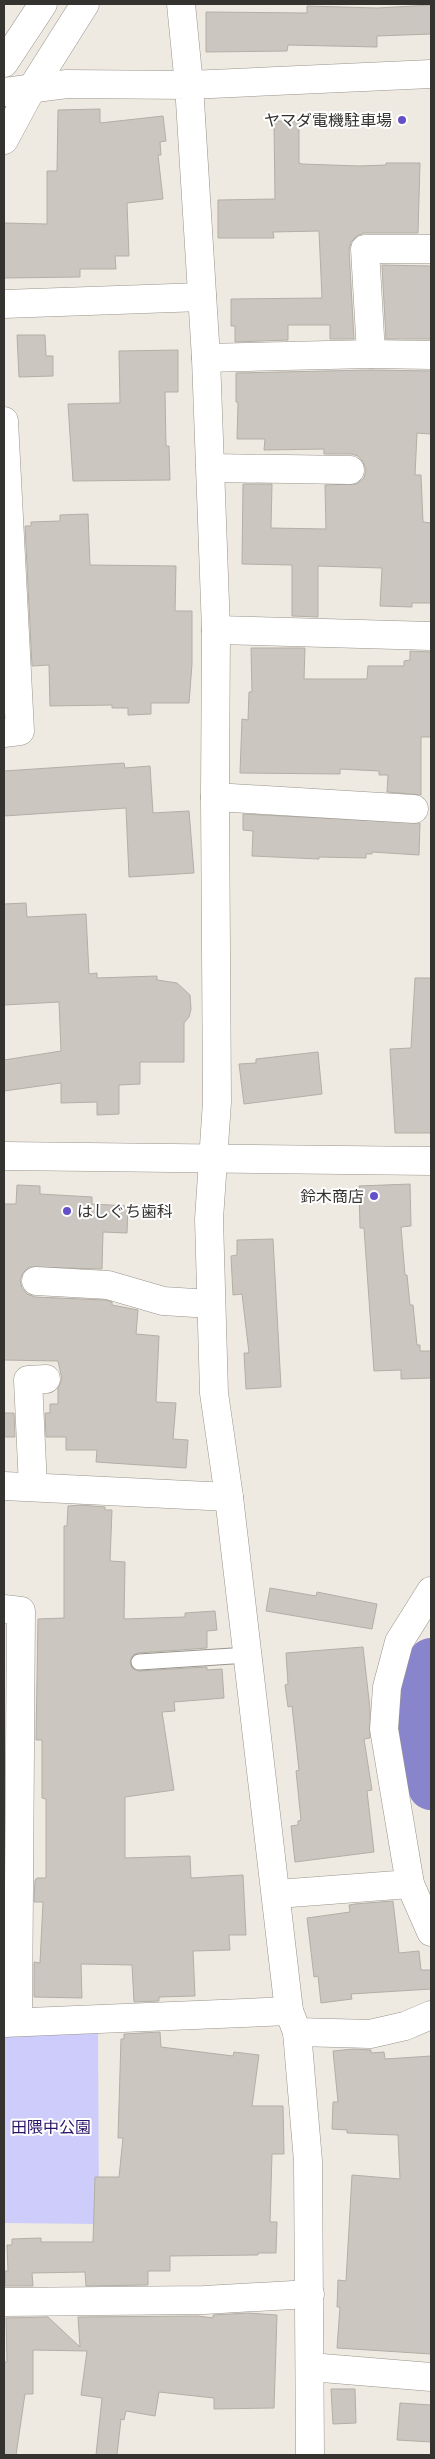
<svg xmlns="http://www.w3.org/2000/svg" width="435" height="2459" font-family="Raleway,'Noto Sans JP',sans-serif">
  <rect width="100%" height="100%" fill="#eeeae2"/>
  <!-- green -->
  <polygon fill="#cdccfa" points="98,2027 99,2224 4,2223 4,2031"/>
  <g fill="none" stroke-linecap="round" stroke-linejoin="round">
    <!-- river -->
    <polyline stroke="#8985cc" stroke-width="46" points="431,1661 424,1675 416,1729 427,1763 431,1787"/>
  </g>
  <!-- building -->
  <g fill="#cbc7c0" stroke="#b3afa7">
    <polygon points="431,5 431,34 377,36 377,47 288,45 287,51 206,52 206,12 307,13 307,6 377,8"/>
    <polygon points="100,109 100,123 163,116 166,141 160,142 161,155 158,155 163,199 127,203 129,256 115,256 116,269 80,269 80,277 4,278 4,223 47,224 47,171 57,171 58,110"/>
    <polygon points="274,121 299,121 299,163 302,164 359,166 386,165 386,163 420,163 418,233 364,233 357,236 351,242 349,250 354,339 330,339 330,325 288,325 288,340 235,342 235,326 231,326 231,299 322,298 319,231 273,232 274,238 218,238 218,200 275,199"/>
    <polygon points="382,265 431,266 431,339 386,339"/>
    <polygon points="17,335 45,335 46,356 53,356 53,376 19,377"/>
    <polygon points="178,350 178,392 165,392 166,446 169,446 170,480 73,481 68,404 120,403 119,351"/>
    <polygon points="371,370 431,371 431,434 417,433 415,475 421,475 423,522 431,523 431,603 412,603 412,607 380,606 382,568 318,566 318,617 292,616 292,565 242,564 243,484 272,484 271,528 326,529 325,485 357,484 364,478 366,470 363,462 358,456 351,454 324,454 324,449 264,450 265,439 237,439 238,402 236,402 236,373"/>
    <polygon points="88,514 90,565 176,566 175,611 192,611 192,664 189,703 151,703 151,714 128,715 128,708 112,708 112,705 50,706 49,665 32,666 25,526 31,526 31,522 60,521 60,515"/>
    <polygon points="251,648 305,648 304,679 367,679 368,666 404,666 404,661 410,660 410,651 431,652 431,737 421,737 421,795 387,792 388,775 379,775 379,771 340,769 340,774 240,773 242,719 248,720 249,692 252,692"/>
    <polygon points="124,763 125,768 150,766 153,813 189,811 194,873 129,877 126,808 4,816 4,771"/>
    <polygon points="243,814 420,823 419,855 372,852 372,854 366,854 366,858 319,857 319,859 252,856 253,831 243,830"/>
    <polygon points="26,903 27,917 86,914 89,974 97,973 97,978 157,976 157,980 177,983 190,995 191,1009 189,1017 184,1023 184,1062 140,1062 140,1084 119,1085 119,1114 97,1115 97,1102 61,1103 61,1083 4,1091 4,1060 61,1051 59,1002 4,1005 4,904"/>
    <polygon points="415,978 431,978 431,1133 395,1133 390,1049 411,1048"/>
    <polygon points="318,1052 322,1094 244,1104 239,1064 256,1063 256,1059"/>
    <polygon points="410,1184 411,1226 401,1227 405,1275 407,1275 410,1305 413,1305 417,1345 420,1345 420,1351 431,1351 431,1378 401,1379 401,1370 374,1371 364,1228 360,1228 359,1186"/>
    <polygon points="17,1185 40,1186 40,1194 92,1197 92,1204 128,1206 127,1233 103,1232 102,1269 29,1267 23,1273 20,1280 22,1288 27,1294 35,1297 105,1300 112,1302 112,1305 138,1310 136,1334 159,1336 156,1402 176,1403 173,1439 188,1440 186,1468 96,1462 97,1450 66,1450 66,1437 46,1437 45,1413 50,1413 50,1404 58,1404 58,1388 62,1379 58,1361 4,1360 4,1204 16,1204"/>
    <polygon points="273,1239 281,1387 246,1389 244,1353 249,1353 242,1294 233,1295 231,1256 237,1255 237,1240"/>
    <polygon points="4,1413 14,1413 15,1437 4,1437"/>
    <polygon points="81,1505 105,1507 105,1510 112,1510 110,1561 125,1562 124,1619 185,1617 185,1613 215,1611 217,1630 207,1631 207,1648 138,1653 133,1655 130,1662 132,1668 139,1671 207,1667 207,1670 222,1669 224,1698 174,1702 175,1711 162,1712 174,1790 125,1797 125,1858 190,1856 191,1878 243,1875 246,1935 229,1935 230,1950 193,1951 195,1996 159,1997 159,2001 134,2002 132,1965 81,1964 82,1998 34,1997 34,1962 40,1963 43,1902 34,1902 35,1880 37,1878 46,1878 46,1799 42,1798 42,1740 36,1740 38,1619 64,1618 64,1526 67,1526 68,1506"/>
    <polygon points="270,1588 316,1596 317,1592 377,1604 372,1629 266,1611"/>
    <polygon points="363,1647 370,1709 370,1738 364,1739 372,1790 367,1791 374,1852 295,1862 291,1826 298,1825 298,1821 301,1820 296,1771 299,1770 292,1706 288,1707 285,1685 288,1684 286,1653"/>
    <polygon points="393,1901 399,1953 419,1951 421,1970 431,1970 431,1989 351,1994 352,1999 321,2003 318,1976 314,1977 307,1918 350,1912 349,1905 355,1904"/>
    <polygon points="160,2032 161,2047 233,2056 234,2052 259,2055 252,2106 283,2106 284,2154 272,2154 270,2222 277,2222 276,2253 258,2253 258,2255 170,2256 170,2271 148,2271 148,2285 86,2286 85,2272 32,2273 33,2286 5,2286 5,2271 8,2271 7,2245 12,2245 12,2239 41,2238 41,2242 93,2242 95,2177 119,2177 123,2138 118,2138 121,2039 124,2039 124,2034"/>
    <polygon points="353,2049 371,2050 371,2053 384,2052 385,2059 431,2056 431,2354 337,2348 340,2307 337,2307 338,2280 346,2281 352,2175 400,2179 398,2135 347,2133 347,2130 332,2129 333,2102 338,2102 333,2051"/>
    <polygon points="248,2313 277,2315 274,2408 214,2409 214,2398 159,2392 155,2416 126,2411 124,2420 121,2419 117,2455 96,2455 102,2398 81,2395 87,2351 33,2350 33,2394 25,2394 16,2455 4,2455 4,2362 7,2362 6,2318 48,2317 80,2347 78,2317 198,2316 213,2318 213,2315"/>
    <polygon points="331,2389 355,2389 356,2423 333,2424"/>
    <polygon points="400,2403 431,2405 431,2442 397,2440"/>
  </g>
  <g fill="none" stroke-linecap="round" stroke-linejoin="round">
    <!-- lane casing -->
    <g stroke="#98948c" stroke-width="17">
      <polyline id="lane" points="139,1662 248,1655"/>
    </g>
    <!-- street casing -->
    <g stroke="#98948c" stroke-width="29">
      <g id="street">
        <polyline points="181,4 189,85 431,74"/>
        <polyline points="4,304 202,297"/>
        <polyline points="371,354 365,249 431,249"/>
        <polyline points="206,358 371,354 431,355"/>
        <polyline points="4,421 20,731 4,733"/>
        <polyline points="211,468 350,470"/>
        <polyline points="216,630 431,636"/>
        <polyline points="215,797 414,809"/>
        <polyline points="36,1281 108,1285 163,1301 211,1304"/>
        <polyline points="4,1486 229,1497"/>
        <polyline points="33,1487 28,1380 46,1379"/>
        <polyline points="431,1591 399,1642 387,1687 384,1729 410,1884 431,1932"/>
        <polyline points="4,1609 21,1611 18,2022"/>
        <polyline points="277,1894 410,1884"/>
        <polyline points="4,2023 289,2011"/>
        <polyline points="297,2032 370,2034 405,2026 431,2015"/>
        <polyline points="4,2302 204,2300 310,2294"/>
        <polyline points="310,2367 431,2377"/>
      </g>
    </g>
    <!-- secondary casing -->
    <g stroke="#98948c" stroke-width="29">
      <g id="secondary">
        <polyline points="4,63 43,4"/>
        <polyline points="4,92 67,84 189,85 206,358 216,630 215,797 217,1102 209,1219 214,1393 229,1497 289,2011 297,2032 308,2161 310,2455"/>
        <polyline points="4,140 32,88 85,4"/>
        <polyline points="4,1156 431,1161"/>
      </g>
    </g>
    <!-- lane -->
    <use href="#lane" stroke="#fff" stroke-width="15"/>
    <!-- street -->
    <use href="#street" stroke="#fff" stroke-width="28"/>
    <!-- secondary -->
    <use href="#secondary" stroke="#fff" stroke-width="28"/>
  </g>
  <!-- markers -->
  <g fill="#6450c9" stroke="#fff" stroke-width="2">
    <circle cx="402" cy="120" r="5"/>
    <circle cx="374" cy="1196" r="5"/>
    <circle cx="67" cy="1211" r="5"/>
  </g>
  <g text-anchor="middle" stroke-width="4" stroke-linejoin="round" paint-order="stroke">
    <!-- poi labels -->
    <g font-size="16" fill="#343330" stroke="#fff" text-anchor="end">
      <text x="392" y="126">ヤマダ電機駐車場</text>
      <text x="364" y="1202">鈴木商店</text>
      <text x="77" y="1217" text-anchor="start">はしぐち歯科</text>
    </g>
    <!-- park labels -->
    <g font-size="16" fill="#291468" stroke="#fff">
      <text x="51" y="2133">田隈中公園</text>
    </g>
  </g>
  <!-- border -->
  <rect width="435" height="2459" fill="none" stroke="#343330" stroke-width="10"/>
</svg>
